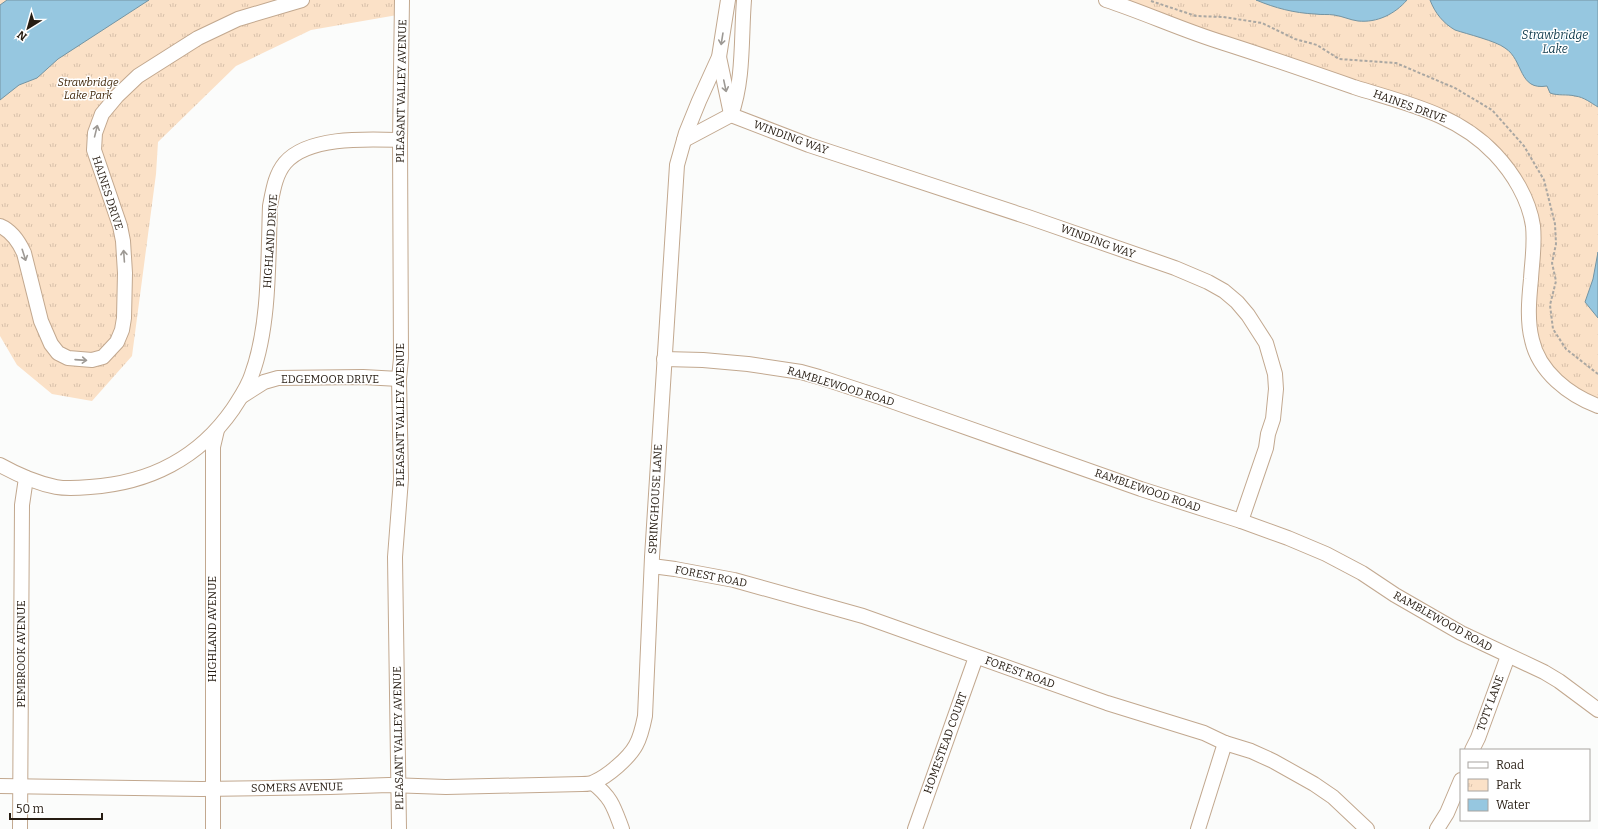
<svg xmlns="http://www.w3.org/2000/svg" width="1598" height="829" font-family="Bitter,serif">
  <defs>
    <pattern id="park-tufts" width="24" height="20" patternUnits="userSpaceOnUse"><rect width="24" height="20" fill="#fbe1c7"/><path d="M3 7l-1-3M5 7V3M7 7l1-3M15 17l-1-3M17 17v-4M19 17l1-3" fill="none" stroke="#d7c0aa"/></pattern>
  </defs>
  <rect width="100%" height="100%" fill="#fbfcfb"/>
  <!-- park -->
  <g fill="url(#park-tufts)">
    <polygon points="0,0 403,0 403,14 311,30 236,66 158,142 156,174 132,356 92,401 52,394 17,365 0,336"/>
    <polygon points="1105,0 1598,0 1598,407 1554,377 1532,342 1528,209 1494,153 1451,121"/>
  </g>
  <!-- water -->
  <g fill="#96c7e0" stroke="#7494a2">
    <polygon points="7,0 149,0 58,59 37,78 19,85 0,100 0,5"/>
    <path d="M1256 0H1407C1395 14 1377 23 1358 21 1350 20 1342 16 1334 15 1328 14 1322 15 1315 14 1294 13 1275 8 1256 0Z"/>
    <path d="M1430 0H1598V107C1591 103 1584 97 1575 96 1567 94 1558 96 1550 93L1547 86C1518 91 1524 60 1505 48 1496 41 1467 34 1455 30 1443 23 1435 13 1430 0Z"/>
    <polygon points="1598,252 1598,318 1585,302 1593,279"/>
  </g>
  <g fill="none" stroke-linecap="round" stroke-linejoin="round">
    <!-- minor casing -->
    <g stroke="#c2a88f" stroke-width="16">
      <g id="minor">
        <path d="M1106 0C1146 13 1184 31 1224 43 1268 57 1311 72 1354 87 1404 103 1456 113 1495 154 1513 173 1529 199 1533 226 1535 245 1532 261 1531 279 1529 299 1527 321 1532 340 1539 372 1569 395 1598 406"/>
        <polyline points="719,57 731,114"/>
        <polyline points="731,115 809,145 1028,217 1175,268 1208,282 1224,291 1237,302 1248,315 1266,343 1275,374 1276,389 1273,419 1268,434 1266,448 1241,521"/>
        <path d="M684 140 731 115C744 80 741 37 744 0"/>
        <path d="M0 226C12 231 19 242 24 253L41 321 51 344 58 353 68 358 92 360 103 357 117 342 122 330 124 318 125 273 123 241 120 226 94 150 95 133 102 114 117 96 138 76 198 38 238 19 302 0"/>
        <polyline points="664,359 703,360 748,364 801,372 819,377 880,397 1141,489 1241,521 1288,538 1326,554 1362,573 1395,595 1461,633 1544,672 1559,681 1598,710"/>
        <polyline points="242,396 264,382 278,378 363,377 399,379"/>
        <path d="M0 465C18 475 36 483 56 487 67 489 79 488 90 487 149 483 199 458 233 409 240 398 248 387 252 374 270 325 268 258 270 206 273 191 275 175 285 163 308 136 367 139 400 140"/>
        <polyline points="652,566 675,569 734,580 863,616 1107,703 1204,733 1225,743 1251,751 1273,761 1314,784 1333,797 1367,829"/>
        <polyline points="1472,750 1478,738 1508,656"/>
        <path d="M593 783C612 798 614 808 622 829"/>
        <path d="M0 786 201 789 330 787 389 785 446 787 582 784C586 784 591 784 594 782 608 776 629 758 636 745 641 736 643 726 645 716L652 557 677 165 686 133 699 101 719 57 728 0"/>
        <polyline points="20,829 22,505 26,478"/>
        <polyline points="213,829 213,447 217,430"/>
        <polyline points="399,829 395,557 401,479 399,379 401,358 400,140 402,0"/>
        <polyline points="915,829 976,657"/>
        <polyline points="1198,829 1225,743"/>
        <polyline points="1437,829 1447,813 1461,780"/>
      </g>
    </g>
    <!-- path -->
    <polyline stroke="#aaa7a2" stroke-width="2" stroke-dasharray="3 2" stroke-linecap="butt" points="1151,1 1196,16 1223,17 1262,23 1295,39 1317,45 1339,59 1396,63 1455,88 1492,110 1524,146 1544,180 1555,224 1556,244 1552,263 1556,281 1550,305 1553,329 1566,349 1598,374"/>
    <!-- minor -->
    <use href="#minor" stroke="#fff" stroke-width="14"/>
  </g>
  <!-- one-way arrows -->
  <defs><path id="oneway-shaft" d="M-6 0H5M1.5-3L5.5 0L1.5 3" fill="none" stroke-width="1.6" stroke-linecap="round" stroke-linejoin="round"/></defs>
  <g stroke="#9d9994">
    <use href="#oneway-shaft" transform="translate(722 39) rotate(99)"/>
    <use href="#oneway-shaft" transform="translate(725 86) rotate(78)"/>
    <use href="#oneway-shaft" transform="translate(96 131) rotate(-76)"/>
    <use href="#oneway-shaft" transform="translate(24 255) rotate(72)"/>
    <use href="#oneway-shaft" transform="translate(124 256) rotate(-94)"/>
    <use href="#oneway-shaft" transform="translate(81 360) rotate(4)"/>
  </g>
  <g text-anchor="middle" stroke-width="3" stroke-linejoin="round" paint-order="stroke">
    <!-- park labels -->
    <g font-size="11" font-style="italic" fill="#42290d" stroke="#fff">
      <text x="88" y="86">Strawbridge<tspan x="88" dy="13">Lake Park</tspan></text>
    </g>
    <!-- street labels -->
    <g font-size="11" fill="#261c12" stroke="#fff">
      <text transform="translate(401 91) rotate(-89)" y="4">PLEASANT VALLEY AVENUE</text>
      <text transform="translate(1410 106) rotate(20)" y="4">HAINES DRIVE</text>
      <text transform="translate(791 137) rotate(20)" y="4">WINDING WAY</text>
      <text transform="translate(108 193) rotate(72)" y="4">HAINES DRIVE</text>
      <text transform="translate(270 241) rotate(-86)" y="4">HIGHLAND DRIVE</text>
      <text transform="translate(1098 241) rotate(20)" y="4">WINDING WAY</text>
      <text x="330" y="383">EDGEMOOR DRIVE</text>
      <text transform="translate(841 386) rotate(17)" y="4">RAMBLEWOOD ROAD</text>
      <text transform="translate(400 415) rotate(-90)" y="4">PLEASANT VALLEY AVENUE</text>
      <text transform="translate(1148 490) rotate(19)" y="4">RAMBLEWOOD ROAD</text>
      <text transform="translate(655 499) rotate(-87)" y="4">SPRINGHOUSE LANE</text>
      <text transform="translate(711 576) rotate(11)" y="4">FOREST ROAD</text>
      <text transform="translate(1443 621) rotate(29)" y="4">RAMBLEWOOD ROAD</text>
      <text transform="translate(212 629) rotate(-90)" y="4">HIGHLAND AVENUE</text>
      <text transform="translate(21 654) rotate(-90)" y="4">PEMBROOK AVENUE</text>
      <text transform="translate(1020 672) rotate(20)" y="4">FOREST ROAD</text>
      <text transform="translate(1490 703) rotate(-70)" y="4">TOTY LANE</text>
      <text transform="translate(398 738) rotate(-91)" y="4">PLEASANT VALLEY AVENUE</text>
      <text transform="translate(945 743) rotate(-70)" y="4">HOMESTEAD COURT</text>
      <text transform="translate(297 787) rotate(-1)" y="4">SOMERS AVENUE</text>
    </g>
    <!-- water labels -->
    <g font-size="12" font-style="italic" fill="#0e394b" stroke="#fff">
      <text x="1555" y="39">Strawbridge<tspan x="1555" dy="14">Lake</tspan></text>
    </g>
  </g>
  <!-- legend -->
  <rect x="1460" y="749" width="130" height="72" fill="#ffffff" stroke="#a8a4a0"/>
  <rect x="1468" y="762" width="20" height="6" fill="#ffffff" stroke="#a8a4a0"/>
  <text x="1496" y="769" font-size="12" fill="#261c12">Road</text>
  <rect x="1468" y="779" width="20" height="12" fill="url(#park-tufts)" stroke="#a8a4a0"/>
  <text x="1496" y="789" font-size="12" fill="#261c12">Park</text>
  <rect x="1468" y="799" width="20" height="12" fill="#96c7e0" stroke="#a8a4a0"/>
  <text x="1496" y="809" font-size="12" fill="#261c12">Water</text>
  <!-- north arrow -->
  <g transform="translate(28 28) rotate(217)" stroke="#ffffff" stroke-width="3" paint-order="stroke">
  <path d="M0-3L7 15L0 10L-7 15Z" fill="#261c12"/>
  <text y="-6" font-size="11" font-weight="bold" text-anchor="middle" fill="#261c12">N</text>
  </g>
  <!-- scale -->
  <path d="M10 813v6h92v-6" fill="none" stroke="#261c12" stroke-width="2"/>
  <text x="16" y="813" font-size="12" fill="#261c12" stroke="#ffffff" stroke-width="3" paint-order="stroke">50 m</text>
</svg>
